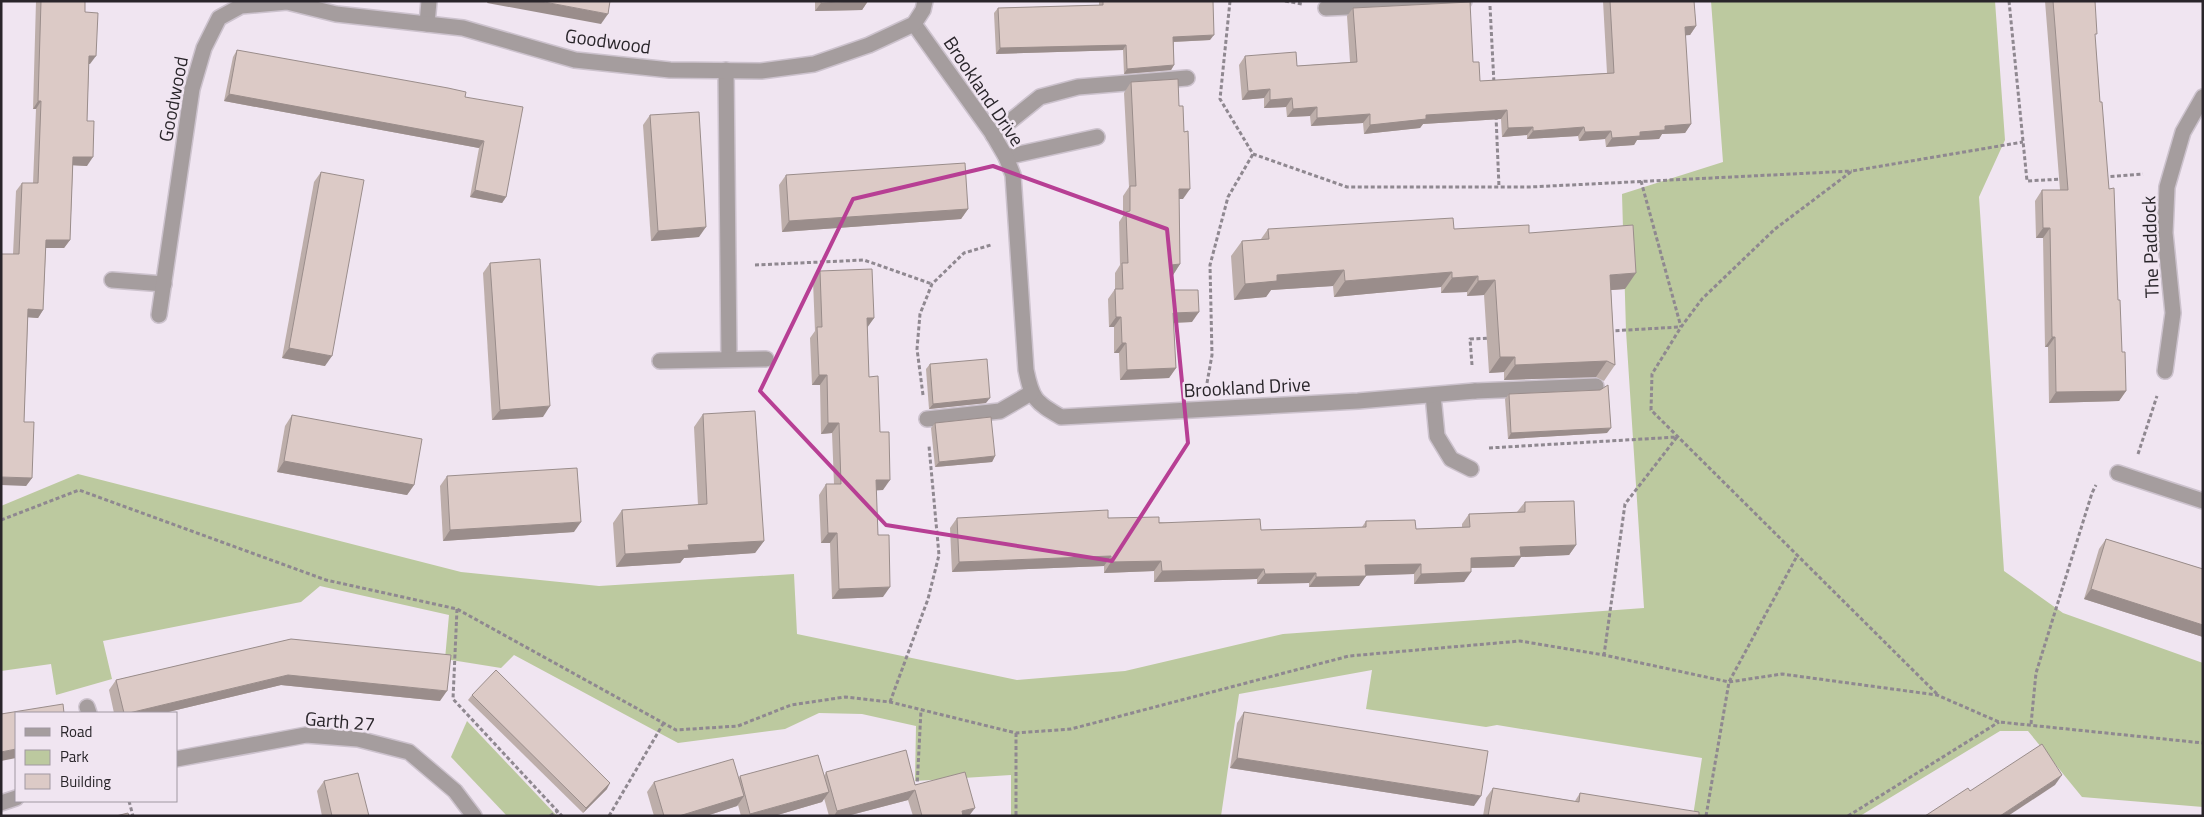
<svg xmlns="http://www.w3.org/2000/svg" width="2204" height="817" font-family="'Titillium Web',sans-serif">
  <rect width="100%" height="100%" fill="#f0e5f1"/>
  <!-- green -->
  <g fill="#bcc99f">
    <polygon points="1711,1 1995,1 2005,140 1979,197 2004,571 2063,613 2203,663 2203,807 2082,797 2028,731 2000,731 1860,816 1693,816 1702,758 1497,725 1486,727 1366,709 1372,670 1239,694 1221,816 1011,816 1011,775 915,781 916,726 862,714 819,713 785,729 678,743 514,655 501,668 445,659 449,615 320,586 301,602 103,641 112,679 56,695 51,664 1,671 1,506 78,474 461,572 599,586 794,574 797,634 1017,680 1125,671 1283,634 1644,608 1626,331 1622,194 1723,162"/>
    <polygon points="467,721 557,816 507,816 451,757"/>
  </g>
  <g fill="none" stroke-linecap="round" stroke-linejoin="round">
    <!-- lane casing -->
    <g stroke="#ccc2cd" stroke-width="18">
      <g id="lane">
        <polyline points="1326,8 1459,2"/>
        <polyline points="993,135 1040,97 1078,87 1187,78"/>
        <polyline points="1006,157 1097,137"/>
        <polyline points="1475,391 1596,386"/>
        <polyline points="1433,395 1437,436 1451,459 1471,469"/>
      </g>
    </g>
    <!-- street casing -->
    <g stroke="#ccc2cd" stroke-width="18">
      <g id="street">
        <polyline points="1459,2 1464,1"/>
        <polyline points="427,24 429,1"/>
        <path d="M914 24 992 133 1006 157 1013 175 1026 370C1032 399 1035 402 1061 417L1358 401 1475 391"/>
        <polyline points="726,70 729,359"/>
        <polyline points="112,280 164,284"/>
        <polyline points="159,315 192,89 204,48 219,18 241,6 287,2 336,14 463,28 575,60 670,70 761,71 814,64 869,45 914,24 923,10 925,1"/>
        <polyline points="660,361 766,359"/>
        <polyline points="2165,371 2173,313 2165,233 2167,187 2183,132 2203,97"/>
        <polyline points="927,419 1000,411 1031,393"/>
        <polyline points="2118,473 2203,501"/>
        <polyline points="87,707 89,713"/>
        <polyline points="176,759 306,735 358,739 409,752 455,791 474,816"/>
        <polyline points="1,803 16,798"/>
      </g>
    </g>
    <!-- path -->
    <g stroke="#8f8890" stroke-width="3" stroke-dasharray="4 2.5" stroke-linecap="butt">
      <polyline points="1230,1 1220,99 1253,154 1347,187 1530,187 1852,171"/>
      <polyline points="1285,1 1302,4"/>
      <polyline points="2009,1 2027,181 2063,179"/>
      <polyline points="1490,6 1494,84"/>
      <polyline points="1496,116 1499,187"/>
      <polyline points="2104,177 2143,174"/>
      <polyline points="1641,181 1681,327"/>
      <polyline points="755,265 864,260 932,284"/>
      <polyline points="1609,331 1680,327"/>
      <polyline points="1472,365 1470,339 1491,338"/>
      <polyline points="1207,383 1212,355 1210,265 1228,197 1253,154"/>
      <polyline points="923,395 917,349 920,314 932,284 964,253 991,245"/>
      <polyline points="1489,448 1677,437 1625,504 1604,655"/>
      <polyline points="2138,454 2157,396"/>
      <polyline points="1,520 79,490 326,580 457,609 676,730 738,726 791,705 845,697 890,702 1016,733 1071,729 1349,656 1520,641 1604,655 1729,682 1782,674 1937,695 1999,722 2203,743"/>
      <polyline points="457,609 453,699 562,816"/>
      <polyline points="1937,694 1651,410 1652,374 1681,327 1702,299 1775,229 1852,171 2023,142"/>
      <polyline points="890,702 928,599 939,555 929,446"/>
      <polyline points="2031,724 2036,673 2092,493 2096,485"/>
      <polyline points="1016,733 1016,816"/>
      <polyline points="917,788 921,710"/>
      <polyline points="129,801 133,816"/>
      <polyline points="550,816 558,811"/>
      <polyline points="609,816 663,724"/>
      <polyline points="1706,816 1729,682 1797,556"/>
      <polyline points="1848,816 1999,722"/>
    </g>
    <!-- lane -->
    <use href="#lane" stroke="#a59d9e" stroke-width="15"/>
    <!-- street -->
    <use href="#street" stroke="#a59d9e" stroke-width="15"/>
  </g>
  <!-- wall -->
  <g fill="#bdaeaa">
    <polygon points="36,1 85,1 85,12 90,64 89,64 87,121 87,166 73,165 70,240 64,248 46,248 43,310 38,318 28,317 24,422 32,478 26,486 13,254 16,191 22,183 33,183 36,109 33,109"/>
    <polygon points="815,1 868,1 862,10 815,11"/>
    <polygon points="1099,1 1213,1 1210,40 1174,42 1174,65 1171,70 1124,74 1123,50 996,54 994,13 998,8 1099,5"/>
    <polygon points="1603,1 1694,1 1696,26 1690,35 1685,35 1691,124 1685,133 1662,134 1659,139 1637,140 1634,145 1606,147 1605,139 1579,141 1578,136 1527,139 1527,135 1502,137 1501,119 1423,124 1420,128 1364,134 1363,123 1311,126 1310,116 1287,117 1286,107 1264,108 1264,98 1242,100 1239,65 1245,56 1297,66 1350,62 1347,16 1353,8 1473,62 1480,81 1607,73"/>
    <polygon points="2045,1 2095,1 2095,37 2100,102 2122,352 2126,391 2119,401 2049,403 2048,347 2045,347 2043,238 2036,238 2035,201 2042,190 2060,190"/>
    <polygon points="237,50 465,97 506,197 502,203 470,197 479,148 224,101 233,57"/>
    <polygon points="1131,82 1183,199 1179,199 1180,264 1173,275 1172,275 1172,290 1192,322 1173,323 1176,368 1169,378 1120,380 1119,353 1114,353 1114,327 1109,327 1108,299 1115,289 1115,273 1120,265 1119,222 1123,216 1123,196 1129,187 1124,93"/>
    <polygon points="650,115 699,237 651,241 643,125"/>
    <polygon points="321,172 325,366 282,358 314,182"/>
    <polygon points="786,175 968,209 961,219 782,232 779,185"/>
    <polygon points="1268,229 1454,229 1529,233 1625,289 1611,290 1615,365 1604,381 1596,377 1504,380 1504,372 1489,373 1484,295 1467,296 1467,292 1441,293 1441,287 1334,297 1333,286 1271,290 1266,297 1234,300 1231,256 1242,241 1261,239"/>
    <polygon points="490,263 543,417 492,420 483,273"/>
    <polygon points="820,271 874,318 867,327 869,377 880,432 883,490 876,490 878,535 883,597 832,599 830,543 821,543 819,495 826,484 834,484 832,433 821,434 820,385 812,385 810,338 815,331 813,281"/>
    <polygon points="930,364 986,403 929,409 926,369"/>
    <polygon points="1600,390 1607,433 1508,439 1505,399 1509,394"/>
    <polygon points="703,414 764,541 755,553 684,558 680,563 616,567 613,523 622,510 698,505 694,427"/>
    <polygon points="292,415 414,485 407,495 277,472 285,426"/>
    <polygon points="935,423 995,456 992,462 935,467 931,428"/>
    <polygon points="447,476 574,532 443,541 440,486"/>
    <polygon points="1525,502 1576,545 1569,555 1521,557 1514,567 1471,568 1464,582 1414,584 1414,574 1366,575 1359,586 1309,587 1309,583 1257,584 1257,579 1154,582 1154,571 1104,573 1104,566 952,572 950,528 957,518 1108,518 1261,530 1362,527 1366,521 1416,529 1462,527 1462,524 1469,514 1517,512"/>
    <polygon points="2106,539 2203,569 2203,637 2084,599 2099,549"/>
    <polygon points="291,639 440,701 281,685 164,713 114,713 109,690 116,680"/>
    <polygon points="472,695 607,789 583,813 468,700"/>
    <polygon points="1244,712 1474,806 1230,768 1237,723"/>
    <polygon points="826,772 915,785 969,816 913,816 908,800 847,816 829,816 824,798 822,802 774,816 741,816 738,805 737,806 706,816 654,816 647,792 654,782 739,778 740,776 824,776"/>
    <polygon points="324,781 369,816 322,816 317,791"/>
    <polygon points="1493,788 1575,801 1580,793 1699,816 1483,816 1486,798"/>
  </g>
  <!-- shaded-wall -->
  <g fill="#9a8d8b">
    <polygon points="488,1 539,1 608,14 601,24 487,3"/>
    <polygon points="868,1 862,10 815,11 821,3"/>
    <polygon points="1696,26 1690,35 1679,36 1685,27"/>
    <polygon points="1214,35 1210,40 1170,42 1173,37"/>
    <polygon points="1126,45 1123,50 996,54 1000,48"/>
    <polygon points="89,56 96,56 90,64 84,64"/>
    <polygon points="1174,65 1171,70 1124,74 1127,69"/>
    <polygon points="1270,89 1264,98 1242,100 1248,91"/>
    <polygon points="229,94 484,141 479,148 224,101"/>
    <polygon points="1292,98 1286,107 1264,108 1270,100"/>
    <polygon points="38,101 41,101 36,109 33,109"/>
    <polygon points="1317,107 1310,116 1287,117 1293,109"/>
    <polygon points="1507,110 1501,119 1423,124 1420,128 1364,134 1370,125 1426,115"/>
    <polygon points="1370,114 1363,123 1311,126 1317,118"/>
    <polygon points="1691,124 1685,133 1662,134 1659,139 1637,140 1634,145 1606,147 1612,138 1665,126"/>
    <polygon points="1533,127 1527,135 1502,137 1508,128"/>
    <polygon points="1584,127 1578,136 1527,139 1533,131"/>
    <polygon points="1611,131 1605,139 1579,141 1585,132"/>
    <polygon points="73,157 93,157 87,166 67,165"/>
    <polygon points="1179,189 1190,189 1183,199 1172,199"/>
    <polygon points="475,190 506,197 502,203 470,197"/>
    <polygon points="968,209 961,219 782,232 789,221"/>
    <polygon points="706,227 699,237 651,241 658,231"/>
    <polygon points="2043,228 2050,228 2043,238 2036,238"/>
    <polygon points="46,240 70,240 64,248 41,248"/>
    <polygon points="1180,264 1173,275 1164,275 1171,265"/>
    <polygon points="1344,270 1333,286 1271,290 1266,297 1234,300 1245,284 1277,275"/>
    <polygon points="1452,272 1441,287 1334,297 1345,281"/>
    <polygon points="1636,273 1625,289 1599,291 1610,275"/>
    <polygon points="1478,276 1467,292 1441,293 1452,278"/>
    <polygon points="1495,280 1484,295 1467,296 1478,281"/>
    <polygon points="28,309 43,310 38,318 23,317"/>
    <polygon points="1199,312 1192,322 1166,323 1173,313"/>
    <polygon points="1116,317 1121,317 1114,327 1109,327"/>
    <polygon points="867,318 874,318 867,328"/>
    <polygon points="2052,337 2055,337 2048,347 2045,347"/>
    <polygon points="1122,343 1126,343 1119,353 1114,353"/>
    <polygon points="289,348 332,356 325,366 282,358"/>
    <polygon points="1500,357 1515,357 1504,372 1489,373"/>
    <polygon points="1607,361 1596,377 1504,380 1515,365"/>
    <polygon points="1176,368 1169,378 1120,380 1127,370"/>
    <polygon points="819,375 827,375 820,385 812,385"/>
    <polygon points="2126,391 2119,401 2049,403 2056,392"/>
    <polygon points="990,398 986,403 929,409 933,404"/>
    <polygon points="550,406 543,417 492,420 500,410"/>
    <polygon points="828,423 839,423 832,433 821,434"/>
    <polygon points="1611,428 1607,433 1508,439 1511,433"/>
    <polygon points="995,456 992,462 935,467 939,462"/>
    <polygon points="284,461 414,485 407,495 277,472"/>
    <polygon points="1,477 32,478 26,486 1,485"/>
    <polygon points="876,480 890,480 883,490 869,491"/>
    <polygon points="581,522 574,532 443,541 450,530"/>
    <polygon points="828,533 837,533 830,543 821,543"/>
    <polygon points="764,541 755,553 684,558 680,563 616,567 625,554 688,545"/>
    <polygon points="1576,545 1569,555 1521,557 1514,567 1464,568 1471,558 1520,547"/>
    <polygon points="1111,556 1104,566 952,572 959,562"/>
    <polygon points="1161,561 1154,571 1104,573 1111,562"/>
    <polygon points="1421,564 1414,574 1358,576 1365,565"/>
    <polygon points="1264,569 1257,579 1154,582 1162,571"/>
    <polygon points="1471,572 1464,582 1414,584 1421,574"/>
    <polygon points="1316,573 1309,583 1257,584 1265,574"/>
    <polygon points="1366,576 1359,586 1309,587 1316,577"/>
    <polygon points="890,587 883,597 832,599 839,589"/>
    <polygon points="2091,589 2203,625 2203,637 2084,599"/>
    <polygon points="288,675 447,691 440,701 281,685 164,713 129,713"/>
    <polygon points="16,749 16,758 1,761 1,752"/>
    <polygon points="1237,758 1481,796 1474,806 1230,768"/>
    <polygon points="2062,775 2055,785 2008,816 2000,816"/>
    <polygon points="610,783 607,789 583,813 586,808"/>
    <polygon points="915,790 908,800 847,816 834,816 837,811"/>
    <polygon points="829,792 822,802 774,816 749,816 750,814"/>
    <polygon points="744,796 737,806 706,816 679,816"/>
    <polygon points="975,808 969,816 958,816 962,811"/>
  </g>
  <!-- building -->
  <g fill="#dccac6" stroke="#9a8d8b">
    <polygon points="41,1 85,1 85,12 98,13 96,56 89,56 87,121 94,121 93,157 73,157 70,240 46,240 43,310 28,309 24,422 34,422 32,478 1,477 1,254 19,254 22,183 38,183 41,101 38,101"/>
    <polygon points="539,1 610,1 608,14"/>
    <polygon points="821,1 862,1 821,3"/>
    <polygon points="1103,1 1213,1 1214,35 1173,37 1174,65 1127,69 1126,45 1000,48 998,8 1103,5"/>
    <polygon points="1610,1 1694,1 1696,26 1685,27 1691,124 1665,126 1665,130 1640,132 1640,136 1612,138 1611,131 1585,132 1584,127 1533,131 1533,127 1508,128 1507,110 1426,115 1426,119 1370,125 1370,114 1317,118 1317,107 1293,109 1292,98 1270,100 1270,89 1248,91 1245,56 1296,52 1297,66 1357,62 1353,8 1470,2 1473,62 1479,62 1480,81 1614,73"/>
    <polygon points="2053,1 2095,1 2097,34 2095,34 2100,102 2102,102 2109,189 2114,188 2118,300 2120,300 2122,352 2125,352 2126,391 2056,392 2055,337 2052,337 2050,228 2043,228 2042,190 2068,190"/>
    <polygon points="237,50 448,88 466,92 465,97 523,107 506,197 475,190 484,141 229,94"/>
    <polygon points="1178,79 1179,106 1183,106 1184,132 1188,131 1190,189 1179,189 1180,264 1171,265 1172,290 1198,290 1199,312 1173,313 1176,368 1127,370 1126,343 1122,343 1121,317 1116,317 1115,289 1123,289 1122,263 1128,263 1126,212 1130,211 1130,186 1136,186 1131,82"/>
    <polygon points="699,112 706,227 658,231 650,115"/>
    <polygon points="965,163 968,209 789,221 786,175"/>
    <polygon points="321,172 364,180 332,356 289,348"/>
    <polygon points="1453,218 1454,229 1529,225 1529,233 1633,225 1636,273 1610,275 1615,365 1607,361 1515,365 1515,357 1500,357 1495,280 1478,281 1478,276 1452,278 1452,272 1345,281 1344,270 1277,275 1277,281 1245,284 1242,241 1269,239 1268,229"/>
    <polygon points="540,259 550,406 500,410 490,263"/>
    <polygon points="872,269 874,318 867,318 869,377 878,376 880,432 889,432 890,480 876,480 878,535 889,535 890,587 839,589 837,533 828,533 826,484 841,484 839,423 828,423 827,375 819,375 817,327 822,327 820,271"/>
    <polygon points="987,359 990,398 933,404 930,364"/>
    <polygon points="1608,385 1611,428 1511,433 1509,394 1600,390"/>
    <polygon points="755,411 764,541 688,545 689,550 625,554 622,510 707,504 703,414"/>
    <polygon points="292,415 422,439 414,485 284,461"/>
    <polygon points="991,417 995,456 939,462 935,423"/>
    <polygon points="577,468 581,522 450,530 447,476"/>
    <polygon points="1574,501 1576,545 1520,547 1521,556 1471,558 1471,572 1421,574 1421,564 1365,565 1366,576 1316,577 1316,573 1265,574 1264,569 1162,571 1161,561 1111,562 1111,556 959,562 957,518 1108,510 1108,518 1159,517 1159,523 1260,519 1261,530 1366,527 1366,521 1415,520 1416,529 1470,527 1469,514 1525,512 1525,502"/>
    <polygon points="2106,539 2203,569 2203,625 2091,589"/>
    <polygon points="291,639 451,655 447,691 288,675 129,713 124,713 116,680"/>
    <polygon points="496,670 610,783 586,808 472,695"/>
    <polygon points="63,704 64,713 16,713 16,749 1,752 1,714"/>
    <polygon points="1244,712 1488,751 1481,796 1237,758"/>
    <polygon points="2042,744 2062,775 2000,816 1925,816 1968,788 1970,791"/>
    <polygon points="906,750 915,785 965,772 975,808 962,811 963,816 922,816 915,790 837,811 826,772"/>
    <polygon points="818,755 829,792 750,814 740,776"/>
    <polygon points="733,759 744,796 679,816 664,816 654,782"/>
    <polygon points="358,773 369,816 332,816 324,781"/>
    <polygon points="1493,788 1579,802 1580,793 1699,812 1699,816 1488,816"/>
    <polygon points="128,813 129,816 116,816"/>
  </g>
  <!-- marked area -->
  <path fill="none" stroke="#b73f94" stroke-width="4" stroke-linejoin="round" d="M993 166 1167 229 1188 443 1112 561 886 525 760 391 853 199Z"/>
  <g text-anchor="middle" stroke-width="5" stroke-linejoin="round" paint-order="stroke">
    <!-- street labels -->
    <g font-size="19" fill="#29252a" stroke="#f0e5f1">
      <text transform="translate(608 41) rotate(8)" y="7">Goodwood</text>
      <text transform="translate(984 91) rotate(56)" y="7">Brookland Drive</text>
      <text transform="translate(173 99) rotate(-79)" y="7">Goodwood</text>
      <text transform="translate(2150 247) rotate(-92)" y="7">The Paddock</text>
      <text transform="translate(1247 387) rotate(-3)" y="7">Brookland Drive</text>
      <text transform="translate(340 721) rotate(5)" y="7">Garth 27</text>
    </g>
  </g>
  <!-- border -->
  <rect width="2204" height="817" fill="none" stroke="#29252a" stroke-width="5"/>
  <!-- legend -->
  <rect x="15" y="712" width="162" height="90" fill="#f0e5f1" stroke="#a098a1"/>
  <rect x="25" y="728" width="25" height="8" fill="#a59d9e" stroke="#a098a1"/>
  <text x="60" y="737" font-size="15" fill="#29252a">Road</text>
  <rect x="25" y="750" width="25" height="15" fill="#bcc99f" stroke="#a098a1"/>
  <text x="60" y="762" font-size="15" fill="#29252a">Park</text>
  <rect x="25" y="774" width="25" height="15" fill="#dccac6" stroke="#a098a1"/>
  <text x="60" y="787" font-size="15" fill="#29252a">Building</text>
</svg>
